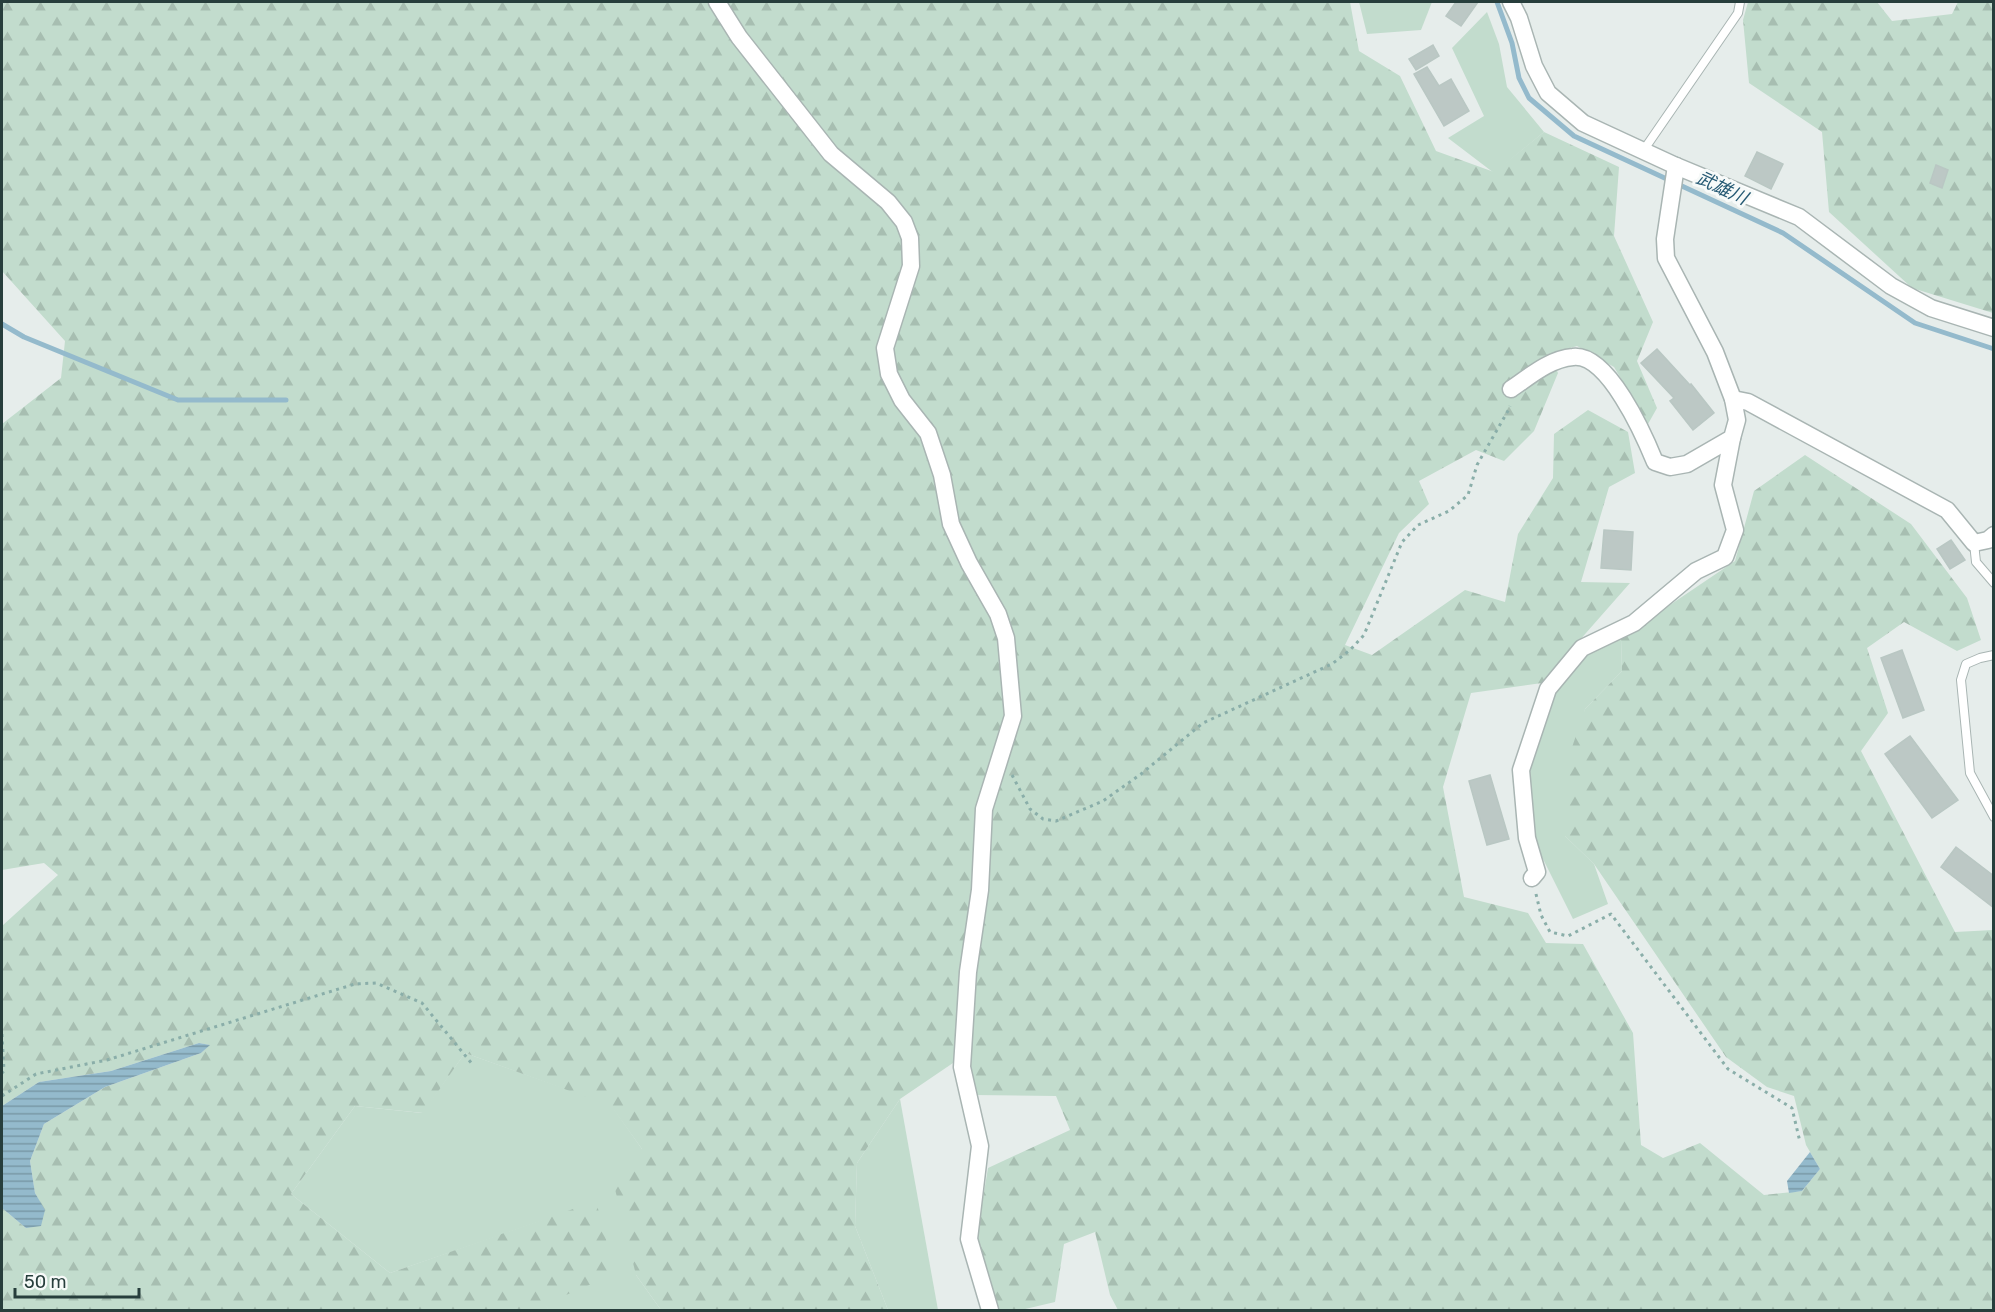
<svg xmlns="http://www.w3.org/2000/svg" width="1995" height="1312" font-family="Rubik,'Noto Sans JP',sans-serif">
  <defs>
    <pattern id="forest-firs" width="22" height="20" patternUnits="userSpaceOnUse" patternTransform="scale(1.5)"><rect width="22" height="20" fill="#c2dccd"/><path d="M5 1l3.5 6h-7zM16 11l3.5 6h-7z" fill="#a7beb1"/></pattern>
    <pattern id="water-rules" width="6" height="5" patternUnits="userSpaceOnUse" patternTransform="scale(1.5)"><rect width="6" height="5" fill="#94bacc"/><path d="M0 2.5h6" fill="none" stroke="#7999a7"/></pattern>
  </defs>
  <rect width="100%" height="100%" fill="#e6edeb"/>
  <!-- green -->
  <g fill="#c2dccd">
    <polygon points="1359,2 1432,2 1421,30 1367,34"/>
    <polygon points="1487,12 1499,44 1507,87 1544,132 1494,173 1448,138 1484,116 1452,48"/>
    <polygon points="1621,638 1622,671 1585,709 1565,836 1594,864 1608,904 1573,919 1531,835 1530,769 1554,692 1584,655"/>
    <polygon points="465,1053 611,1105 642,1149 636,1275 661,1310 549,1310 544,1304 596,1202 390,1273 291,1194 355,1106 422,1113"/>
    <polygon points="900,1099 938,1310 888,1310 855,1226 857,1163"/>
  </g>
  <!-- forest -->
  <g fill="url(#forest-firs)">
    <polygon points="2,2 1350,2 1359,51 1400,76 1436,151 1494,172 1544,132 1619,167 1614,236 1653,322 1637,361 1657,408 1648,424 1614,367 1577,346 1549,354 1558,373 1534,431 1504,461 1476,450 1419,481 1429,504 1399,533 1345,645 1372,655 1465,590 1505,602 1518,534 1553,478 1554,434 1588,410 1628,432 1635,473 1609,487 1581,582 1630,583 1542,683 1471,693 1443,787 1464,897 1528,913 1546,943 1583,944 1633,1033 1641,1145 1663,1158 1700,1143 1764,1195 1802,1191 1820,1169 1806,1145 1794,1096 1767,1087 1726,1057 1594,864 1565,836 1564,771 1585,709 1622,671 1621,638 1735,561 1754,491 1805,455 1911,524 1967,598 1981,640 1957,651 1904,622 1867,648 1888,713 1861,751 1955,932 1993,930 1993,1310 1118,1310 1110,1295 1095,1232 1064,1244 1055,1302 1021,1310 998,1310 976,1240 988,1168 1070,1130 1056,1096 974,1095 953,1063 900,1099 857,1163 855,1226 888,1310 661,1310 636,1275 614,1185 642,1149 611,1106 465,1053 423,1113 355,1106 291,1194 390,1273 596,1201 615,1274 545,1304 549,1310 2,1310 2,1208 26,1228 44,1210 35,1193 30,1161 44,1124 105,1087 201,1053 209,1045 199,1043 111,1071 39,1082 2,1106 2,926 58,875 44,863 2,870 2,424 61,378 65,341 2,271"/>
    <polygon points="1748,2 1877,2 1892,21 1952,14 1958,2 1993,2 1993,313 1912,288 1829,212 1822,132 1749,83 1743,20"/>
  </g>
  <!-- water -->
  <g fill="url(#water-rules)">
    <polygon points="199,1043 210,1045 201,1053 105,1087 44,1124 30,1161 35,1193 45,1210 41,1226 26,1228 2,1208 2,1106 39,1082 111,1071"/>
    <polygon points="1810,1152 1820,1169 1802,1191 1789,1193 1787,1181"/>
  </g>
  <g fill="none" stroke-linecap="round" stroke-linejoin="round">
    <!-- stream -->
    <g stroke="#94bacc" stroke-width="5">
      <polyline points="1497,2 1512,43 1519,78 1529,98 1574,136 1783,233 1915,323 1994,349"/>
      <polyline points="2,324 24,337 178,400 286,400"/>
    </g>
  </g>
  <!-- building -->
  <g fill="#bcc8c5" stroke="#b9c7c3" stroke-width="1.5">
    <polygon points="1456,2 1478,2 1461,26 1446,16"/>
    <polygon points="1433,45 1439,56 1416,70 1409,59"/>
    <polygon points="1427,67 1439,86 1451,79 1469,111 1444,126 1414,74"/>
    <polygon points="1757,152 1783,164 1771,189 1745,176"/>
    <polygon points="1936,165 1948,170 1942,188 1930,183"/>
    <polygon points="1657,349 1690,385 1691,384 1714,413 1693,430 1670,401 1674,398 1641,363"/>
    <polygon points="1604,530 1633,532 1631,570 1601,568"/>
    <polygon points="1951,540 1965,560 1950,569 1937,549"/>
    <polygon points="1902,650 1924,710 1903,718 1881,658"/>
    <polygon points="1910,736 1958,800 1932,818 1885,754"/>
    <polygon points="1490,775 1509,839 1487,845 1469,781"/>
    <polygon points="1956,847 1994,876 1994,908 1941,867"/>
  </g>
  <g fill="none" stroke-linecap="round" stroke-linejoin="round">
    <!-- service casing -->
    <g stroke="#a9b5b3" stroke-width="10">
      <g id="service">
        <polyline points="1643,151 1738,13 1740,2"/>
        <polyline points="1974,543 1976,562 1994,583"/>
        <polyline points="1994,655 1980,658 1966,664 1961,680 1970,773 1994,817"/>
      </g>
    </g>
    <!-- minor casing -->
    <g stroke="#a9b5b3" stroke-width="19">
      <g id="minor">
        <polyline points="717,2 739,37 831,154 888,202 904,222 910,238 911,266 885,348 889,374 902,400 928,433 942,475 951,524 969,563 998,614 1006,638 1013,716 984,809 980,890 968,972 962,1067 980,1146 969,1239 990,1310"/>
        <polyline points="1511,2 1519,18 1534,66 1548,93 1583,123 1676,166 1799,217 1891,286 1931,308 1994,328"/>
        <path d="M1511 389C1529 377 1549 359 1573 357 1608 353 1644 435 1655 462L1670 467 1687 464 1732 438 1737 420 1733 399 1715 352 1666 258 1665 239 1676 166"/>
        <polyline points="1733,399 1748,402 1947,510 1974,543 1988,540 1994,535"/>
        <polyline points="1532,878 1537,872 1527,838 1521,770 1548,689 1582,648 1634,623 1696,571 1725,557 1735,530 1723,485 1732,438"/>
      </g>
    </g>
    <!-- path -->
    <g stroke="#8aaea9" stroke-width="3" stroke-dasharray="3 4.5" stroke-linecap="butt">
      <polyline points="1012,775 1030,809 1043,819 1056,821 1103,801 1141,774 1203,723 1332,664 1350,650 1364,635 1402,542 1418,525 1449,511 1468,495 1477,465 1509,409 1510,406"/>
      <polyline points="1536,894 1541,915 1550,932 1568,936 1611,914 1728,1069 1792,1108 1800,1142"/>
      <polyline points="2,1034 4,1071 2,1073"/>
      <polyline points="2,1096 36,1074 107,1060 355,984 376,983 422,1003 473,1065"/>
    </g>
    <!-- service -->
    <use href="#service" stroke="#fff" stroke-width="8"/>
    <!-- minor -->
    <use href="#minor" stroke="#fff" stroke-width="16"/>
  </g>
  <g text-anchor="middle" stroke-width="6" stroke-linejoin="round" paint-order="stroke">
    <!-- water labels -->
    <g font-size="18" font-style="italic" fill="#265a74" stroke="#f7faf9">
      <text transform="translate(1722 188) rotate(25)" y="6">武雄川</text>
    </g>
  </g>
  <!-- border -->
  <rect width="1995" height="1312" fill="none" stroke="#273e3c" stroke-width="6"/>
  <!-- scale -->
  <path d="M15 1288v9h124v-9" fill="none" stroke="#273e3c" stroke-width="3"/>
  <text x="24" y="1288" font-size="18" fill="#273e3c" stroke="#f7faf9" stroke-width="4.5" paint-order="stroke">50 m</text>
</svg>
